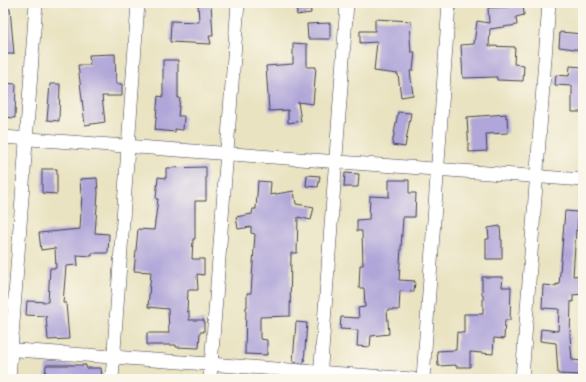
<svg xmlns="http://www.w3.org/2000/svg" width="586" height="382" font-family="Mynerve,sans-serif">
  <rect width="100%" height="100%" fill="#fbf7ec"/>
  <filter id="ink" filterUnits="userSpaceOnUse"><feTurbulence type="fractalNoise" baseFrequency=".025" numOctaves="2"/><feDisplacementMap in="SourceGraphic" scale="8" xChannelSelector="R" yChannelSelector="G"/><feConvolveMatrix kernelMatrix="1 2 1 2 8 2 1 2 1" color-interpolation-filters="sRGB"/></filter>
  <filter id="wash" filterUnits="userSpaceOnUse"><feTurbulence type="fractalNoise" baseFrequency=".012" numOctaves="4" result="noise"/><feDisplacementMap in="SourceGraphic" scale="16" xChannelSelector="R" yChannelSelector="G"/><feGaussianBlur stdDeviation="0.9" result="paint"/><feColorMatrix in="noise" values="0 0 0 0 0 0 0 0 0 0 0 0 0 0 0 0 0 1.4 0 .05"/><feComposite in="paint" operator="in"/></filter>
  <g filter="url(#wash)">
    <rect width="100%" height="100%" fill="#e9e3c1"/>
    <g id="blocks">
      <!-- building -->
      <g fill="#b0a6d9">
        <polygon points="198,3 211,3 213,36 209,36 211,44 170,42 171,21 199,22"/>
        <polygon points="296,3 310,3 311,13 297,15"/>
        <polygon points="508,3 523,3 524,15 516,17 517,25 490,29 489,46 515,47 514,64 524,65 523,81 497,80 497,77 463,78 461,45 474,44 477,21 489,23 488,8 509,7"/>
        <polygon points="3,9 10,9 14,54 3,54"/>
        <polygon points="375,19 411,21 410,38 411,52 415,52 413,71 410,71 413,95 401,97 398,74 374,71 377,42 360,43 360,31 375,31"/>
        <polygon points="330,23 330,39 308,39 307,24"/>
        <polygon points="560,32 583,34 583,50 559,47"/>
        <polygon points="293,43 307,44 307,67 316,67 313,104 298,102 301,121 288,123 288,110 269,111 266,66 293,64"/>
        <polygon points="115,54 116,84 122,84 122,96 102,96 105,122 85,125 78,65 90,65 89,55"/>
        <polygon points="163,60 178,60 178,98 180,98 178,116 184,116 183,130 175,129 175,132 155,130 158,96 163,97"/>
        <polygon points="570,66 583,67 583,112 572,112 572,86 555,85 556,75 569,76"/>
        <polygon points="3,83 16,84 15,118 3,117"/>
        <polygon points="50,84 60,84 59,121 47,120"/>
        <polygon points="398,112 411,113 405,147 392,145"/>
        <polygon points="506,114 506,118 507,117 508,133 486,134 487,151 469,152 467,117"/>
        <polygon points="206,167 206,201 195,201 195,239 193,239 192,259 204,259 204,275 197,274 198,290 188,290 187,312 189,311 189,320 204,320 204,332 200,332 199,348 176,347 176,345 147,345 147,333 169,333 168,309 148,307 151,272 134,271 138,229 154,230 158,199 156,199 158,177 166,178 166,168"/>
        <polygon points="42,169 57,169 57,194 42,193"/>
        <polygon points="345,173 359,174 358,187 344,187"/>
        <polygon points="307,175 320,176 318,187 306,186"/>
        <polygon points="97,178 98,193 95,233 109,234 108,253 92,253 92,256 77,255 78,265 66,266 63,303 66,303 69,339 48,340 46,316 26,315 27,301 48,302 50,268 56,268 55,248 41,250 39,233 80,229 82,194 81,194 80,179"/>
        <polygon points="389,180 409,180 409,193 416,193 415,217 403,217 399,280 415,281 414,292 400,291 399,310 387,310 389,334 371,336 370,347 357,346 358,330 340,329 341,317 359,318 358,308 365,307 364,288 359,288 360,265 363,265 362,231 357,231 357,220 369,219 370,196 389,197"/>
        <polygon points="258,181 271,182 270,195 294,191 296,204 314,207 311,220 298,217 297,253 291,253 290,316 260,317 260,339 267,340 267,355 245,354 246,307 247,307 247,293 251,293 255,234 251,233 251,227 238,229 236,217 252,214 253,209 256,209"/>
        <polygon points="565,211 578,212 577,231 576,230 573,276 583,275 583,294 573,295 573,302 571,301 570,336 572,360 583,361 583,375 558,374 556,343 540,341 541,329 558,331 559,309 542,308 543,285 556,286 556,284 559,285"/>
        <polygon points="500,226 501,240 502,240 502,259 486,259 486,239 489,239 488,228"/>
        <polygon points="482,277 503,277 502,287 511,287 510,320 505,320 504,339 494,338 493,354 470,352 470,367 456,367 456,365 438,366 437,351 456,350 457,332 464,333 464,314 483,314 483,295 482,295"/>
        <polygon points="296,322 307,323 304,363 293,362"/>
        <polygon points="46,365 86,365 86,368 101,368 102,377 86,379 45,379"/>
      </g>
    </g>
  </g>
  <g filter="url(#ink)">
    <use href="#blocks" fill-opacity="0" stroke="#403f4f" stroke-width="1"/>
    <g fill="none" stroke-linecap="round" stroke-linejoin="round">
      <!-- minor casing -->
      <g stroke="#403f4f" stroke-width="14">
        <g id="minor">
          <polyline points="3,137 583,180"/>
          <polyline points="3,349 413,379"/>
          <polyline points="9,379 36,3"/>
          <polyline points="112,379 138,3"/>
          <polyline points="210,379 238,3"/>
          <polyline points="320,379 347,3"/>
          <polyline points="423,379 449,3"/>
          <polyline points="522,379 549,3"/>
        </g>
      </g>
      <!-- minor -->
      <use href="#minor" stroke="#fff" stroke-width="13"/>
    </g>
  </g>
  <!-- margin -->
  <rect width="586" height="382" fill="none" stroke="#fbf7ec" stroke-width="16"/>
</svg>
